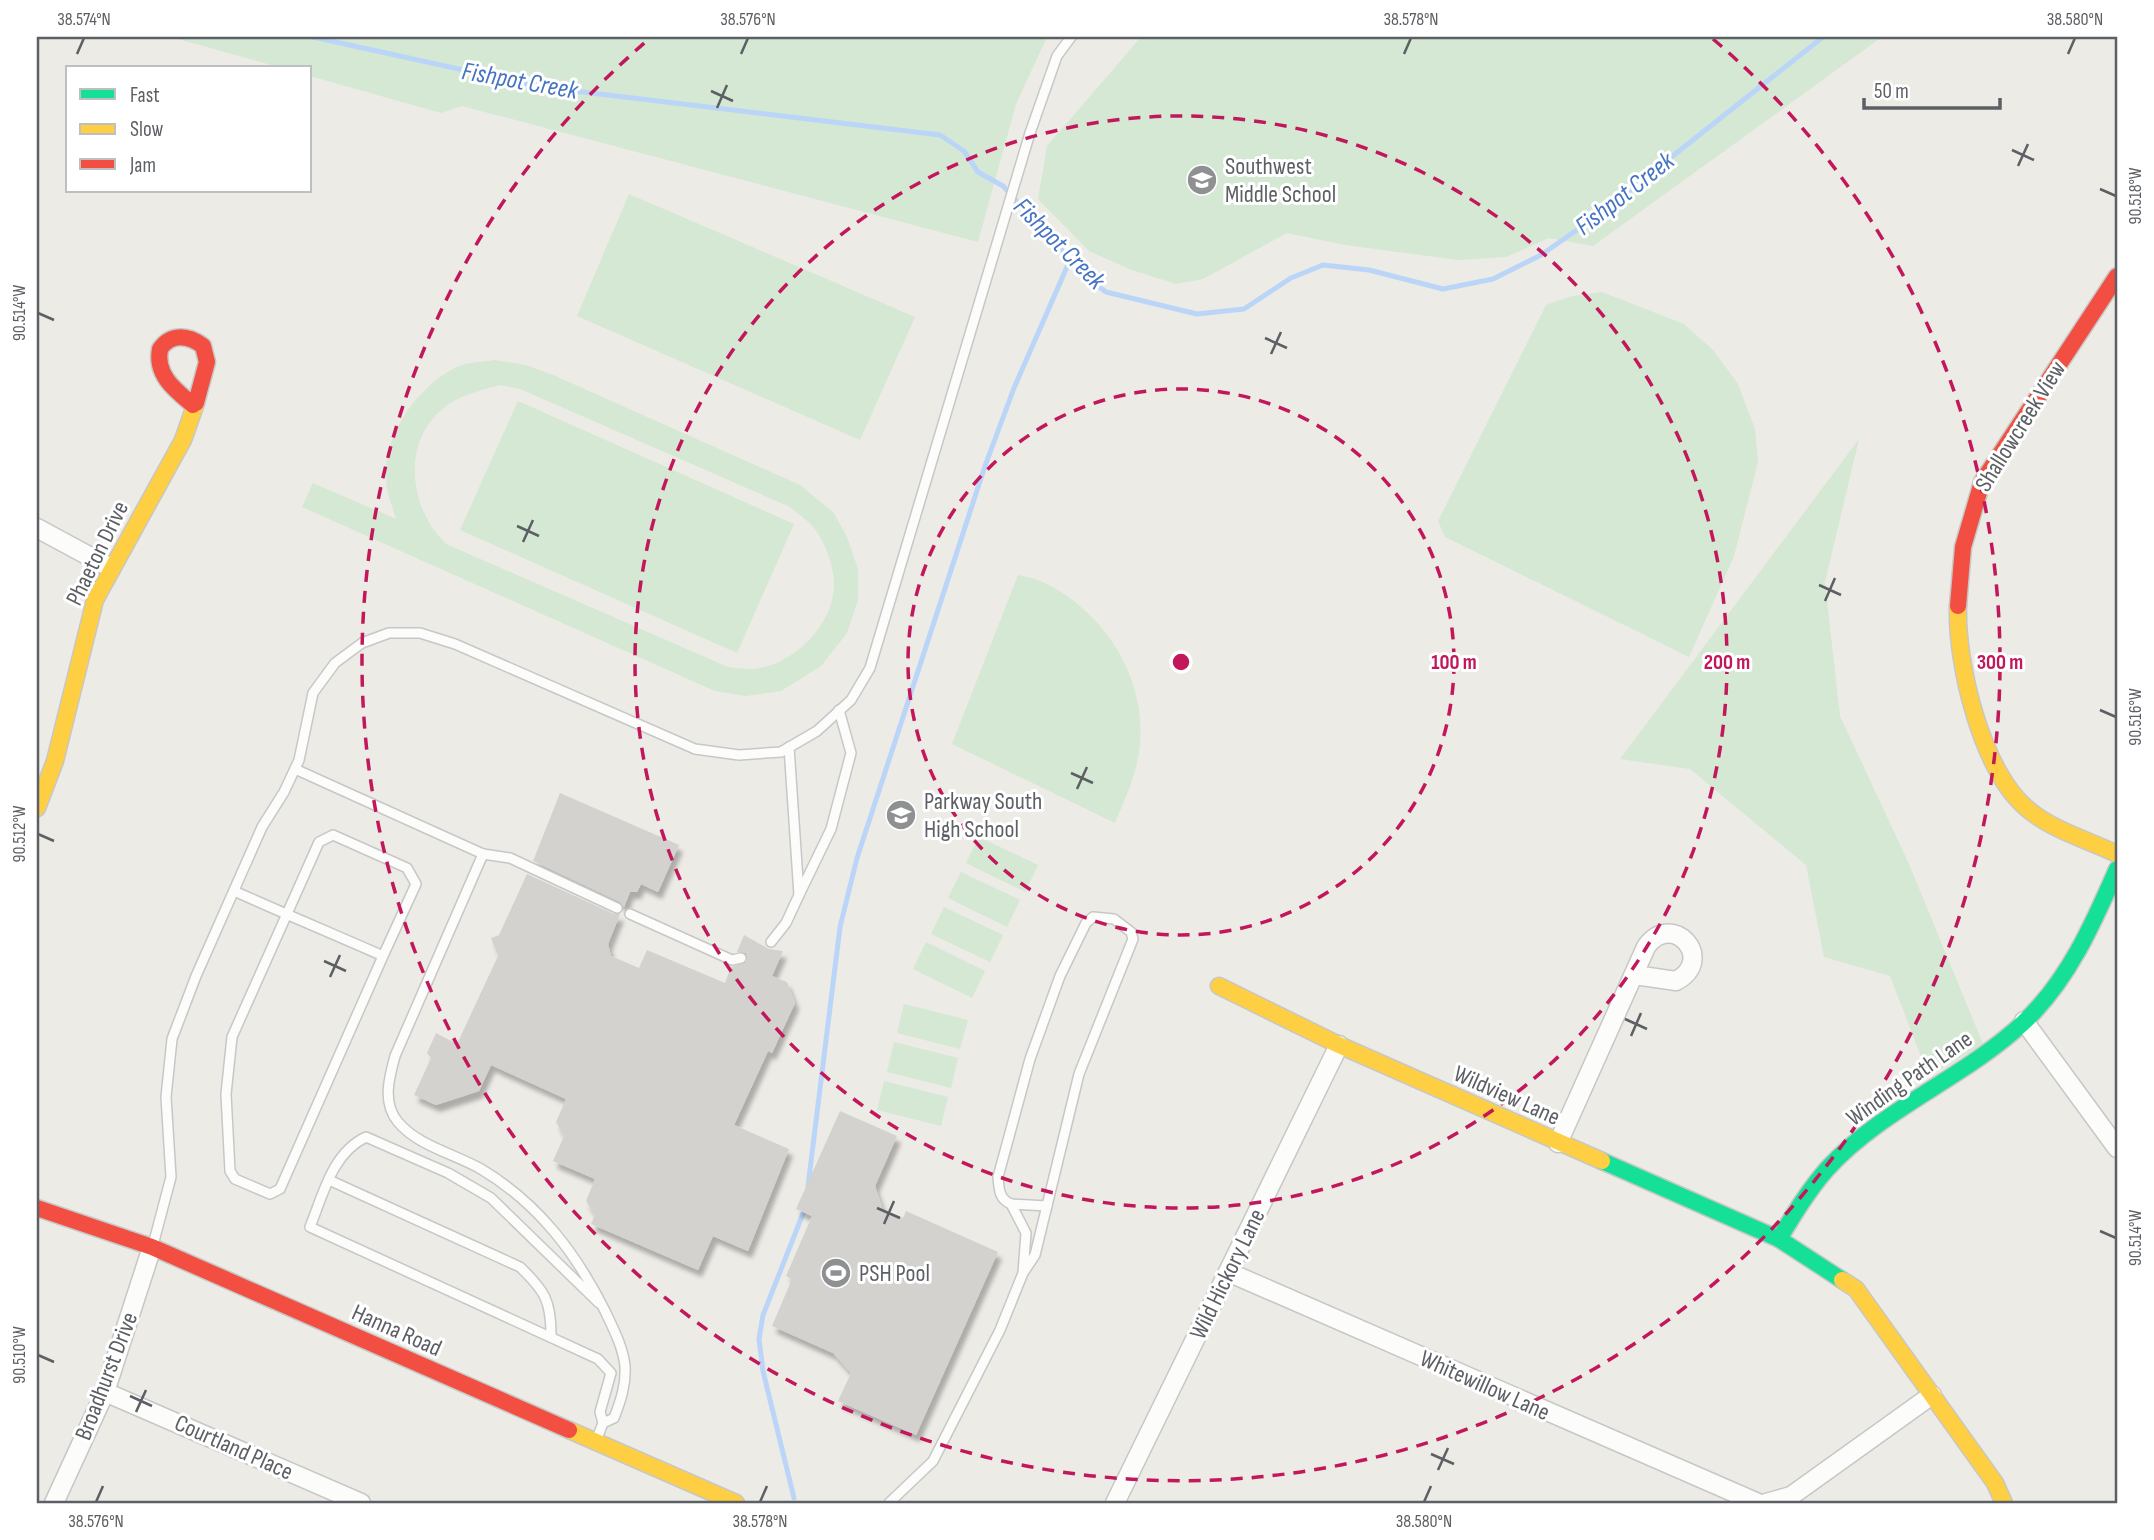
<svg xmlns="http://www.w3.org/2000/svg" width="2154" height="1540" font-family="'Sofia Sans Condensed',sans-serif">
  <defs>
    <filter id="shadow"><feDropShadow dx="4" dy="7" stdDeviation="2" flood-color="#0004"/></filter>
  </defs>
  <rect width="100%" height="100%" fill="#ecebe6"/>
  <!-- green -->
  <g fill="#d4e8d4" fill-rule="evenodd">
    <polygon points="171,37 1047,37 1016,104 978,242 462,106 441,113 310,76 310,68 282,68"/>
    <polygon points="1141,37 1882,37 1593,246 1549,238 1506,257 1458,260 1345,245 1287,233 1203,279 1176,284 1129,269 1089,251 1038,199 1047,146"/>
    <polygon points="629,194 915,317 860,440 577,316"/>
    <polygon points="1602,292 1684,324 1713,350 1738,384 1755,429 1758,462 1734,556 1689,657 1445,537 1438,521 1546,305 1572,296"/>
    <path d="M495 360 526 365 553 375 800 485 834 513 847 537 858 569V600L847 633 821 666 781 691 746 696 715 691 302 507 313 483 396 519C392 505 386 492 386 477 384 433 418 386 457 367 468 362 483 362 495 360ZM501 385 520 389 788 506C799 514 812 523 819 535 828 550 834 569 834 586 833 626 793 665 754 669 746 669 736 668 728 667L446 544C409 508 400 441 446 406 463 394 481 390 501 385Z"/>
    <polygon points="518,401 794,524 737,653 460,530"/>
    <polygon points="1859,439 1825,582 1840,716 1909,864 1983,1044 1929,1077 1890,976 1824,957 1806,865 1690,769 1620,759"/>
    <path d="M1018 575C1044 579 1064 592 1083 609 1126 646 1150 706 1137 763 1132 784 1123 804 1115 823L952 744Z"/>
    <polygon points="979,837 1038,865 1025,892 966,863"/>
    <polygon points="961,872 1020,900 1007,927 948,898"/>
    <polygon points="944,907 1003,935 990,962 931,934"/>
    <polygon points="926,942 985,971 972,998 913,969"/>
    <polygon points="904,1004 968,1020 960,1049 897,1033"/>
    <polygon points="894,1042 958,1058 951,1088 887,1072"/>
    <polygon points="884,1081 948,1097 941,1126 877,1110"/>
  </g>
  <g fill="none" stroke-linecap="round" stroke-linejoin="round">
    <!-- stream -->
    <g stroke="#bad5f7" stroke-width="5">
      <polyline points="313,37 541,87 940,135 964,151 978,172 1003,186 1087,278 1106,292 1197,314 1244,309 1291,278 1323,265 1369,270 1443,289 1493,279 1541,255 1597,216 1823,37"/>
      <polyline points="808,1186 840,927 857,858 985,466 1014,388 1070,260"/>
      <polyline points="794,1498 763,1371 759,1339 763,1315 806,1206"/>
    </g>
  </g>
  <!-- building -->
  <g fill="#d3d2cf" filter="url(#shadow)">
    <polygon points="560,793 679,845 658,892 641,884 637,892 630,892 624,907 620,902 533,861"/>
    <polygon points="527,874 614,914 620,914 608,944 611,956 639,968 647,950 725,983 731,967 747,961 746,953 737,952 744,935 769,949 783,951 772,976 787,982 795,1003 772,1053 768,1051 734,1125 789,1149 748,1251 713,1236 698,1270 591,1224 595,1215 586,1201 595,1179 553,1161 564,1136 556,1122 566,1099 491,1065 479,1091 436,1105 414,1095 431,1058 427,1053 436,1033 457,1044 498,956 491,938 499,935"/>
    <polygon points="840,1111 897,1136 875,1186 883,1210 903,1218 906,1211 998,1252 916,1435 838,1401 851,1373 833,1353 772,1326 792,1279 786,1276 812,1216 796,1209"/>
  </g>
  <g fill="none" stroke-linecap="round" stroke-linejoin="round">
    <!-- lane casing -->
    <g stroke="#c7c7c7" stroke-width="12">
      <g id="lane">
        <polyline points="789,747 799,895 831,829 851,753 839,710"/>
        <path d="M295 769 483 854 395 1056C389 1078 382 1103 398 1122 418 1146 455 1154 481 1169 538 1203 576 1253 605 1311 613 1328 623 1347 625 1366 626 1385 621 1400 614 1418L603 1423"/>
        <polyline points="483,854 510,858 617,908"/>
        <path d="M234 891C283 913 333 934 383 956L416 884 407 868 333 835 319 842 232 1037 226 1094 230 1171 235 1179 270 1194 280 1189 383 956"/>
        <polyline points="630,914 732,960 741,958"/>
        <polyline points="771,942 786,923 799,895"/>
        <path d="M329 1180 520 1267C545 1291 551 1301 551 1335"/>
        <polyline points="1011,1204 1047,1206"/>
        <polyline points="153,1245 171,1177 166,1097 172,1039 196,976 262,827 284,792 299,760 313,693 335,663 362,643 389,633 420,633 455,644 695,749 739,755 781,752 817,731 851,700 870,668 1030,133 1057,56 1071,37"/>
        <path d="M596 1441 603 1423 600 1412 611 1373 598 1359 310 1227C323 1195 332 1153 366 1137L448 1173 491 1198 599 1303"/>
        <path d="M889 1503 933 1461 1000 1330 1023 1273 1035 1255 1079 1074 1133 939 1131 932 1114 919 1093 917 1086 923 1060 976 1030 1059 998 1177C999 1189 999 1199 1011 1204L1026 1233 1023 1273"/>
      </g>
    </g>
    <!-- street casing -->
    <g stroke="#c7c7c7" stroke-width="21">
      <g id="street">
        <polyline points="37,528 111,568"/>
        <polyline points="2024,1021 2117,1148"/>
        <path d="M1558 1143 1646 947C1672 910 1717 959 1676 981L1635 975"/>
        <polyline points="1228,1272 1758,1503"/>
        <polyline points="105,1392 361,1503"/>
        <polyline points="54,1503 105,1392 152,1247"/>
        <polyline points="1115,1503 1339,1045"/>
        <polyline points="1766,1503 1791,1496 1932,1395"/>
      </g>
    </g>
    <!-- fast casing -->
    <g stroke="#c7c8c6" stroke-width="19">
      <g id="fast">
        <polyline points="1602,1161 1779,1239"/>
        <path d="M1842 1280 1779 1239C1794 1214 1808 1191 1827 1169 1883 1108 1964 1078 2023 1023 2068 981 2093 924 2117 869"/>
      </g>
    </g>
    <!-- slow casing -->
    <g stroke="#c7c8c6" stroke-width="19">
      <g id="slow">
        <path d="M1958 606C1956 664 1982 774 2030 811 2055 831 2088 840 2117 854"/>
        <polyline points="37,808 55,761 95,600 183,440 196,403"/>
        <polyline points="1219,986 1339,1045 1602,1161"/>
        <polyline points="1842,1280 1856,1289 1995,1483 2004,1503"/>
        <polyline points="569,1430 736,1503"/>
      </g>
    </g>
    <!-- jam casing -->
    <g stroke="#c7c8c6" stroke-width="19">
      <g id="jam">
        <path d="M193 405C175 390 155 375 160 349 171 333 188 335 203 346L207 362 196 403"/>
        <polyline points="1958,606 1963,547 1982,482 2117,276"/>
        <polyline points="37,1208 152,1247 569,1430"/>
      </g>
    </g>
    <!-- lane -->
    <use href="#lane" stroke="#fcfcfb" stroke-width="9"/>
    <!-- street -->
    <use href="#street" stroke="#fcfcfb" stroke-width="18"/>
    <!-- fast -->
    <use href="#fast" stroke="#16e098" stroke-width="16"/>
    <!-- slow -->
    <use href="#slow" stroke="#ffcf43" stroke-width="16"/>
    <!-- jam -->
    <use href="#jam" stroke="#f24e42" stroke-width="16"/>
  </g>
  <!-- ticks -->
  <path fill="none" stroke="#5c5f64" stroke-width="2.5" d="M77 54 84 38M741 54 748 38M1404 54 1411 38M2068 54 2075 38M711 91 733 101M717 108 727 85M2012 150 2034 160M2018 166 2028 144M2100 189 2116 196M38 313 54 320M1265 338 1287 348M1271 354 1281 332M517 526 539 536M523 542 533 520M1819 585 1841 595M1825 601 1835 578M2100 710 2116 717M1071 773 1093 783M1077 789 1087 767M38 834 54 841M324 961 346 971M330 977 340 955M1625 1019 1647 1029M1631 1036 1641 1013M877 1208 900 1218M884 1224 894 1201M2100 1231 2116 1238M38 1355 54 1362M130 1396 152 1406M136 1412 146 1390M1431 1454 1454 1464M1438 1470 1448 1448M96 1502 103 1486M760 1502 767 1486M1424 1502 1431 1486"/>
  <!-- distance rings -->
  <g fill="none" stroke="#c2185b" stroke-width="3.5" stroke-dasharray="12 9">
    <circle cx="1181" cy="662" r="273"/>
    <circle cx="1181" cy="662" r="546"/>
    <path d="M1713 39A819 819 0 1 1 649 39"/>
  </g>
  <!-- icons -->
  <defs>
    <g id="school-disc" transform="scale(1.575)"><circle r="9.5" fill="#8e9092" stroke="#fff"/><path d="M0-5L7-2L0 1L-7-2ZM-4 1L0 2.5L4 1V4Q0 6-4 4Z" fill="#fff"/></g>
    <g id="stadium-disc" transform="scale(1.575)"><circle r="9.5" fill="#8e9092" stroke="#fff"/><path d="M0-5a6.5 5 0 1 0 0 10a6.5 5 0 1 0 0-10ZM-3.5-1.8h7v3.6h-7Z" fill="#fff"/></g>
  </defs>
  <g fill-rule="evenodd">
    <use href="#school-disc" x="1202" y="180"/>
    <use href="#school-disc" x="901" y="815"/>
    <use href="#stadium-disc" x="836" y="1273"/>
  </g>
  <g text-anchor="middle" stroke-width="6" stroke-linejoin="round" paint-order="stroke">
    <!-- poi labels -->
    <g font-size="24" fill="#5c5f64" stroke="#fff" text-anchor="start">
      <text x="1225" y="174">Southwest<tspan x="1225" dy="28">Middle School</tspan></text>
      <text x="924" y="809">Parkway South<tspan x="924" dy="28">High School</tspan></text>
      <text x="859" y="1281">PSH Pool</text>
    </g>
    <!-- street labels -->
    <g font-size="24" fill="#5c5f64" stroke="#fff">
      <text transform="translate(2020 426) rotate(-58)" y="8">Shallowcreek View</text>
      <text transform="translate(97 553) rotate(-64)" y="8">Phaeton Drive</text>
      <text transform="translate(1909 1078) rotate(-35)" y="8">Winding Path Lane</text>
      <text transform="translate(1507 1095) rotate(24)" y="8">Wildview Lane</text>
      <text transform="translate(1227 1274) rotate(-64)" y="8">Wild Hickory Lane</text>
      <text transform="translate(397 1330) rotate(24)" y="8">Hanna Road</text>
      <text transform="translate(106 1376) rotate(-69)" y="8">Broadhurst Drive</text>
      <text transform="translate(1485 1385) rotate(24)" y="8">Whitewillow Lane</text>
      <text transform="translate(234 1447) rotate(24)" y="8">Courtland Place</text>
    </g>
    <!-- water labels -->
    <g font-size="26" font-style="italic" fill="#4674c2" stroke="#fff">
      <text transform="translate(520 80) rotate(10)" y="9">Fishpot Creek</text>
      <text transform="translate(1624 193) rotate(-38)" y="9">Fishpot Creek</text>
      <text transform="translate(1060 243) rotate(45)" y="9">Fishpot Creek</text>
    </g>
  </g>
  <circle cx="1181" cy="662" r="10" fill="#c2185b" stroke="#fff" stroke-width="3.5"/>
  <g font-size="21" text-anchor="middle" font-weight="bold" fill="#c2185b" stroke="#fff" stroke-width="6" stroke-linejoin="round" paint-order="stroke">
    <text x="1454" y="669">100 m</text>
    <text x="1727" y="669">200 m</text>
    <text x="2000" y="669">300 m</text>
  </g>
  <!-- border -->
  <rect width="2154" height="1540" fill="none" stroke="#ffffff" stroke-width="77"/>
  <!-- legend -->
  <rect x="66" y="66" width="245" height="126" fill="#ffffff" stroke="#bebfc1" stroke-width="2"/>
  <rect x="80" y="89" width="35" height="10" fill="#16e098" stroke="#bebfc1" stroke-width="2"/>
  <text x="130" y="102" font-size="21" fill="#5c5f64">Fast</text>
  <rect x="80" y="124" width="35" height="10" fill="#ffcf43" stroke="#bebfc1" stroke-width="2"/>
  <text x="130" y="136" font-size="21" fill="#5c5f64">Slow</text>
  <rect x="80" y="159" width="35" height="10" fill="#f24e42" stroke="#bebfc1" stroke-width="2"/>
  <text x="130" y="172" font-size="21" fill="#5c5f64">Jam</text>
  <!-- scale -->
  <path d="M1864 98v10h136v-10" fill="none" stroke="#5c5f64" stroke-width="3.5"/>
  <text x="1874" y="98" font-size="21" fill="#5c5f64" stroke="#ffffff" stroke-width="5" paint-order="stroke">50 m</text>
  <rect x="38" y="38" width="2078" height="1464" fill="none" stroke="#5c5f64" stroke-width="2.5"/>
  <g font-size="18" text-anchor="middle" fill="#5c5f64">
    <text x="84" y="25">38.574°N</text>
    <text x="748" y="25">38.576°N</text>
    <text x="1411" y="25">38.578°N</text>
    <text x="2075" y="25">38.580°N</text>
    <text transform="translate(2135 196) rotate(-90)" y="6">90.518°W</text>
    <text transform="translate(19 313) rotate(-90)" y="6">90.514°W</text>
    <text transform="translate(2135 717) rotate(-90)" y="6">90.516°W</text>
    <text transform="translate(19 834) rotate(-90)" y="6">90.512°W</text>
    <text transform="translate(2135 1238) rotate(-90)" y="6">90.514°W</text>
    <text transform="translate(19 1355) rotate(-90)" y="6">90.510°W</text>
    <text x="96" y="1527">38.576°N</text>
    <text x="760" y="1527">38.578°N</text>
    <text x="1424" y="1527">38.580°N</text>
  </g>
</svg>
